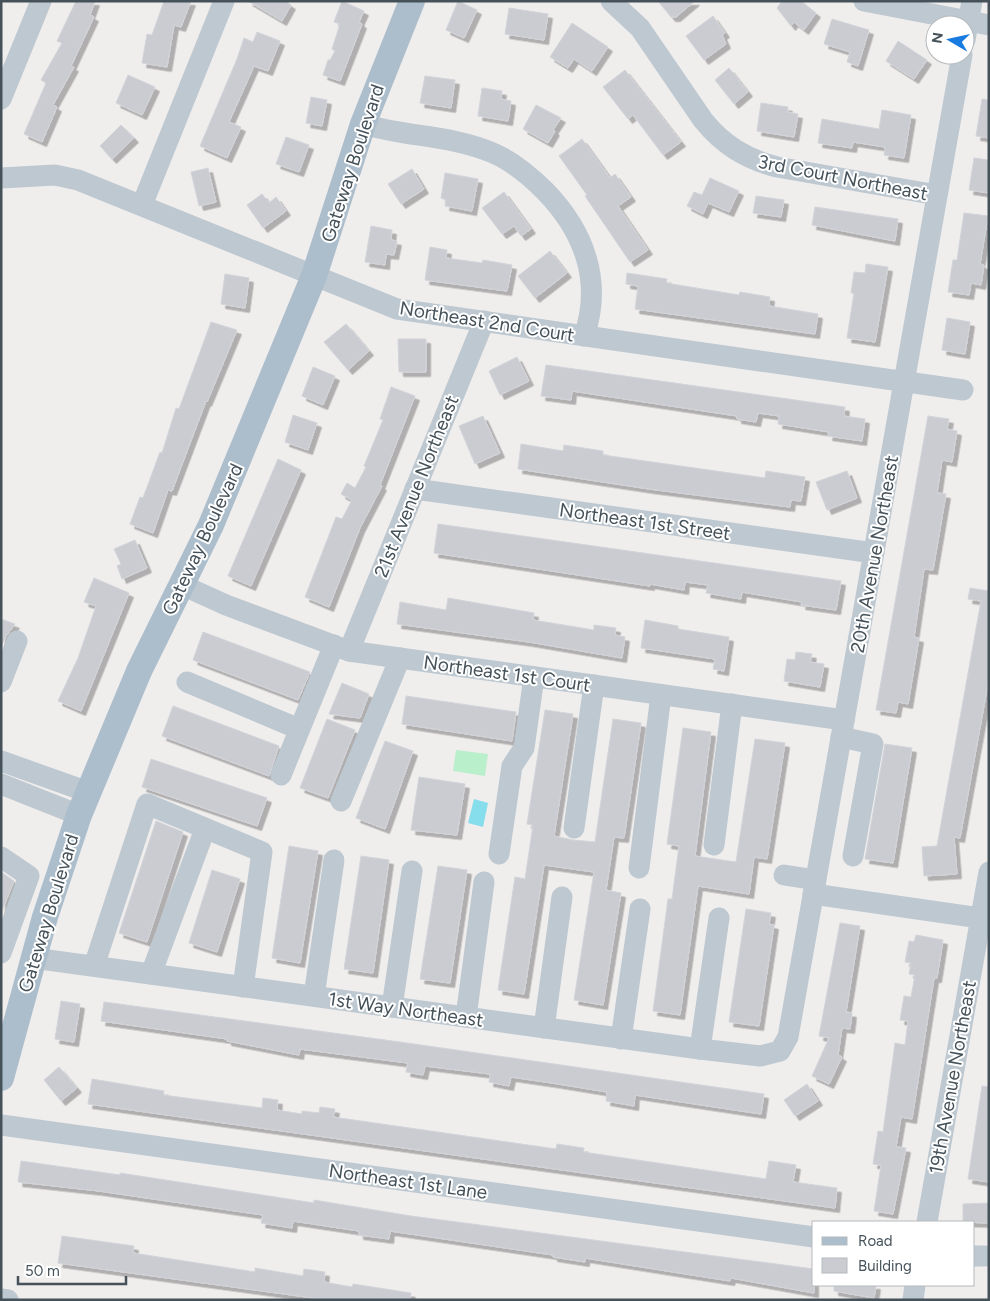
<svg xmlns="http://www.w3.org/2000/svg" width="990" height="1301" font-family="Figtree,sans-serif">
  <defs>
    <filter id="shadow"><feDropShadow dx="4.5" dy="4.5" stdDeviation="0" flood-color="#0004"/></filter>
  </defs>
  <rect width="100%" height="100%" fill="#f0eded"/>
  <!-- green -->
  <polygon fill="#baefcb" points="456,750 488,754 485,776 453,771"/>
  <!-- water -->
  <polygon fill="#86ddec" points="474,799 488,803 483,827 468,823"/>
  <!-- building -->
  <g fill="#caccd2" stroke="#d1d4d9" filter="url(#shadow)">
    <polygon points="76,1 95,1 90,15 94,17 71,66 74,67 53,105 57,107 42,142 24,134 46,83 41,80 62,43 57,41"/>
    <polygon points="164,1 191,1 181,27 174,25 167,67 142,63 147,34 152,35"/>
    <polygon points="248,1 285,1 291,5 282,21"/>
    <polygon points="342,1 364,11 359,22 362,24 340,81 323,75 328,60 330,60 335,51 332,49 340,24 334,22"/>
    <polygon points="458,1 477,10 464,38 446,30"/>
    <polygon points="658,1 695,1 676,17 671,17"/>
    <polygon points="782,1 801,1 816,13 804,30 794,22 791,26 777,8"/>
    <polygon points="509,8 548,14 544,40 505,34"/>
    <polygon points="713,16 725,33 722,35 726,44 704,60 686,36"/>
    <polygon points="832,19 869,30 858,66 847,62 850,52 824,44"/>
    <polygon points="572,23 608,47 592,71 574,59 568,68 550,57"/>
    <polygon points="257,32 280,41 268,71 254,66 229,122 241,127 227,158 200,146 237,59 244,38 253,42"/>
    <polygon points="898,41 927,60 914,79 886,61"/>
    <polygon points="729,68 748,92 734,104 715,80"/>
    <polygon points="625,70 681,142 663,155 633,115 628,119 603,87"/>
    <polygon points="128,75 155,87 142,115 116,103"/>
    <polygon points="425,76 455,80 451,108 420,103"/>
    <polygon points="482,88 502,91 501,99 511,101 508,121 478,116"/>
    <polygon points="311,97 327,100 322,126 306,123"/>
    <polygon points="982,99 989,100 989,138 976,136"/>
    <polygon points="761,103 788,107 787,112 798,114 794,137 757,131"/>
    <polygon points="536,105 561,118 553,130 555,131 548,143 523,129"/>
    <polygon points="882,110 911,115 904,158 884,155 885,147 853,142 852,148 818,143 822,119 879,129"/>
    <polygon points="121,125 134,138 112,159 100,146"/>
    <polygon points="286,137 309,145 299,172 276,164"/>
    <polygon points="582,139 610,178 615,174 631,197 618,206 648,250 630,262 585,196 587,195 559,156"/>
    <polygon points="974,158 989,160 989,193 969,190"/>
    <polygon points="208,168 216,202 199,206 191,172"/>
    <polygon points="412,169 424,189 401,204 388,184"/>
    <polygon points="445,173 478,179 472,211 445,206 446,200 441,198"/>
    <polygon points="710,178 739,191 729,212 708,203 703,214 687,206 694,192 702,195"/>
    <polygon points="504,192 531,229 521,236 514,226 502,234 482,208"/>
    <polygon points="262,194 269,203 276,197 286,211 263,228 247,205"/>
    <polygon points="756,196 784,200 781,217 753,213"/>
    <polygon points="815,207 898,219 895,241 812,225"/>
    <polygon points="964,213 988,216 980,264 984,265 981,285 971,283 969,295 948,292 953,260 957,260"/>
    <polygon points="371,226 392,230 391,240 397,241 394,255 386,254 385,265 365,262"/>
    <polygon points="430,247 447,250 446,258 482,263 483,260 512,265 507,291 425,280"/>
    <polygon points="550,251 567,273 535,298 518,276"/>
    <polygon points="866,264 888,267 875,342 847,338 854,293 851,293 854,272 865,273"/>
    <polygon points="627,273 667,279 666,283 739,295 740,292 770,297 769,306 818,314 815,334 635,309 638,286 626,284"/>
    <polygon points="225,274 249,278 245,308 221,304"/>
    <polygon points="947,318 970,322 965,354 942,350"/>
    <polygon points="211,322 237,330 207,402 206,401 172,491 168,490 153,533 130,524 140,497 143,498 160,452 162,453 176,408 179,409"/>
    <polygon points="346,324 369,351 348,370 324,342"/>
    <polygon points="398,339 426,339 426,372 399,372"/>
    <polygon points="517,357 529,381 500,395 489,371"/>
    <polygon points="546,365 845,407 844,416 865,419 862,441 828,436 829,432 778,424 779,416 758,413 756,422 737,419 737,416 572,391 571,400 541,396"/>
    <polygon points="313,367 335,376 323,405 302,396"/>
    <polygon points="391,387 415,396 380,485 382,486 360,528 329,607 305,597 336,517 342,519 352,500 341,494 347,483 355,488 366,467 364,466 383,420 380,419"/>
    <polygon points="293,415 317,423 308,450 285,442"/>
    <polygon points="483,416 500,453 475,464 459,426"/>
    <polygon points="928,416 949,419 947,429 957,431 952,462 942,460 937,493 946,494 933,570 924,569 914,637 919,638 908,704 898,702 896,713 876,710"/>
    <polygon points="521,444 563,451 564,445 603,451 603,455 765,478 766,471 805,477 801,501 791,500 790,507 649,489 518,469"/>
    <polygon points="278,459 301,470 251,586 228,576"/>
    <polygon points="847,471 857,498 827,510 816,482"/>
    <polygon points="438,524 841,581 836,610 801,605 802,602 742,592 741,599 706,593 708,585 685,582 684,590 650,584 650,586 434,553"/>
    <polygon points="135,540 147,568 122,579 117,566 121,564 114,549"/>
    <polygon points="94,578 129,593 81,711 58,701 78,658 96,606 84,602"/>
    <polygon points="970,588 989,591 989,678 960,838 954,837 957,874 924,876 922,847 937,846 981,601 968,599"/>
    <polygon points="448,598 534,613 533,620 594,630 594,625 616,628 615,635 625,637 622,658 529,642 397,624 400,602 446,610"/>
    <polygon points="1,619 15,624 6,636 1,647"/>
    <polygon points="645,620 678,626 678,629 729,637 724,671 713,669 715,659 641,648"/>
    <polygon points="203,632 310,672 298,700 193,660"/>
    <polygon points="796,652 812,654 810,662 824,664 820,687 784,681 787,659 795,660"/>
    <polygon points="342,683 369,694 360,718 329,714"/>
    <polygon points="406,696 516,712 512,741 402,724"/>
    <polygon points="173,706 279,746 269,776 162,736"/>
    <polygon points="545,710 573,714 554,836 573,840 595,842 613,719 641,723 624,838 614,837 606,890 621,893 603,1005 574,1000 594,872 544,865 524,994 498,990 515,877 525,879 533,825 527,824"/>
    <polygon points="327,719 355,730 328,798 300,788"/>
    <polygon points="683,728 711,732 695,856 736,862 755,739 785,743 767,859 754,857 749,894 698,886 680,1015 653,1011 668,899 672,899 679,846 667,844"/>
    <polygon points="385,741 413,751 385,829 356,818"/>
    <polygon points="885,744 912,748 893,863 865,859"/>
    <polygon points="151,759 267,798 257,826 142,787"/>
    <polygon points="419,777 465,784 457,835 411,830"/>
    <polygon points="156,821 183,832 147,942 119,933"/>
    <polygon points="289,846 318,851 300,963 272,958"/>
    <polygon points="361,856 389,860 373,973 344,969"/>
    <polygon points="438,866 467,870 450,983 420,979"/>
    <polygon points="212,870 240,879 217,952 189,943"/>
    <polygon points="1,872 14,881 1,913"/>
    <polygon points="746,909 771,913 769,924 774,925 759,1026 729,1022"/>
    <polygon points="840,923 860,926 846,1012 852,1013 850,1029 842,1028 838,1055 842,1057 829,1084 812,1076 829,1038 819,1036"/>
    <polygon points="916,935 943,940 937,978 934,978 912,1119 901,1117 896,1147 906,1148 893,1214 874,1211 881,1165 873,1164 878,1131 883,1132 895,1043 905,1045 908,1021 900,1020 904,996 911,997 915,975 909,974 911,963 905,962 909,941 914,942"/>
    <polygon points="61,1001 80,1004 74,1042 55,1039"/>
    <polygon points="104,1002 400,1042 764,1094 761,1114 635,1095 634,1106 606,1101 607,1092 552,1083 511,1077 509,1086 489,1082 490,1074 425,1066 423,1075 406,1072 408,1063 300,1049 299,1055 227,1041 227,1039 101,1021"/>
    <polygon points="59,1067 77,1088 61,1101 44,1080"/>
    <polygon points="92,1079 164,1091 163,1095 262,1108 263,1098 278,1100 277,1110 302,1114 302,1111 319,1113 320,1107 335,1109 333,1117 556,1149 557,1144 584,1148 583,1152 766,1179 769,1161 796,1165 793,1182 837,1188 835,1208 88,1104"/>
    <polygon points="807,1084 818,1101 795,1116 784,1100"/>
    <polygon points="982,1086 989,1087 989,1182 968,1179"/>
    <polygon points="21,1161 120,1175 120,1173 314,1203 314,1200 411,1216 814,1269 814,1293 731,1278 730,1281 585,1258 585,1262 553,1257 553,1255 390,1231 389,1239 359,1235 359,1231 293,1221 292,1228 261,1223 263,1215 99,1191 18,1182"/>
    <polygon points="989,1203 989,1223 963,1222 963,1204"/>
    <polygon points="62,1236 134,1246 133,1253 255,1272 255,1268 303,1276 304,1269 325,1272 324,1282 352,1287 353,1284 411,1293 410,1300 328,1300 58,1263"/>
    <polygon points="834,1285 876,1285 874,1298 834,1291"/>
  </g>
  <g fill="none" stroke-linecap="round" stroke-linejoin="round">
    <!-- minor -->
    <g stroke="#bdc8d0" stroke-width="21">
      <path d="M611 1 640 28 703 120C723 145 746 159 777 167L937 195"/>
      <polyline points="864,1 989,25"/>
      <polyline points="965,40 972,1"/>
      <polyline points="1,99 41,1"/>
      <path d="M363 124C405 137 452 135 493 153 512 161 530 176 545 191 584 231 603 281 584 336"/>
      <polyline points="1,178 55,175 78,180 397,309 963,390"/>
      <polyline points="142,205 224,1"/>
      <polyline points="415,489 874,553"/>
      <polyline points="182,585 226,605 349,651 844,720"/>
      <polyline points="349,651 484,321"/>
      <polyline points="1,682 17,641"/>
      <polyline points="187,682 299,729"/>
      <polyline points="841,737 873,744 853,856"/>
      <polyline points="1,761 88,792"/>
      <polyline points="281,775 334,645"/>
      <polyline points="1,784 79,815"/>
      <polyline points="341,801 400,658"/>
      <polyline points="574,828 594,685"/>
      <polyline points="714,845 732,704"/>
      <polyline points="499,854 512,766 524,748 534,677"/>
      <polyline points="1,857 29,876 1,953"/>
      <polyline points="639,868 661,695"/>
      <polyline points="784,875 816,880"/>
      <polyline points="813,894 980,918"/>
      <polyline points="33,958 700,1049 760,1056 780,1051 788,1037 962,55"/>
      <polyline points="94,966 147,804 262,852 243,987"/>
      <polyline points="151,974 205,829"/>
      <polyline points="314,996 334,860"/>
      <polyline points="392,1007 412,871"/>
      <polyline points="466,1017 484,882"/>
      <polyline points="544,1028 562,897"/>
      <polyline points="621,1039 640,909"/>
      <polyline points="700,1049 719,918"/>
      <polyline points="1,1125 814,1237"/>
      <polyline points="927,1222 989,872"/>
      <polyline points="974,1256 989,1256"/>
      <polyline points="1,1299 8,1300"/>
      <polyline points="913,1300 915,1285"/>
    </g>
    <!-- major -->
    <polyline stroke="#acbecc" stroke-width="26" points="1,1078 45,917 79,815 139,671 211,525 314,276 363,124 412,1"/>
  </g>
  <g text-anchor="middle" stroke-width="4" stroke-linejoin="round" paint-order="stroke">
    <!-- street labels -->
    <g font-size="19" fill="#45525a" stroke="#fff">
      <text transform="translate(352 163) rotate(-72)" y="7">Gateway Boulevard</text>
      <text transform="translate(843 177) rotate(11)" y="7">3rd Court Northeast</text>
      <text transform="translate(487 321) rotate(9)" y="7">Northeast 2nd Court</text>
      <text transform="translate(416 486) rotate(-68)" y="7">21st Avenue Northeast</text>
      <text transform="translate(645 521) rotate(8)" y="7">Northeast 1st Street</text>
      <text transform="translate(202 539) rotate(-65)" y="7">Gateway Boulevard</text>
      <text transform="translate(874 554) rotate(-80)" y="7">20th Avenue Northeast</text>
      <text transform="translate(507 673) rotate(8)" y="7">Northeast 1st Court</text>
      <text transform="translate(48 913) rotate(-73)" y="7">Gateway Boulevard</text>
      <text transform="translate(406 1009) rotate(8)" y="7">1st Way Northeast</text>
      <text transform="translate(952 1077) rotate(-80)" y="7">19th Avenue Northeast</text>
      <text transform="translate(408 1181) rotate(8)" y="7">Northeast 1st Lane</text>
    </g>
  </g>
  <!-- border -->
  <rect width="990" height="1301" fill="none" stroke="#45525a" stroke-width="5"/>
  <!-- legend -->
  <rect x="812" y="1221" width="162" height="65" fill="#ffffff" stroke="#b5babd"/>
  <rect x="822" y="1237" width="25" height="8" fill="#acbecc" stroke="#b5babd"/>
  <text x="858" y="1246" font-size="15" fill="#45525a">Road</text>
  <rect x="822" y="1258" width="25" height="15" fill="#caccd2" stroke="#b5babd"/>
  <text x="858" y="1271" font-size="15" fill="#45525a">Building</text>
  <!-- north arrow -->
  <g transform="translate(950 40) rotate(279)"><circle r="24" fill="#ffffff" stroke="#b5babd"/>
  <path d="M0-4L9 19L0 12L-9 19Z" fill="#177bdf"/>
  <text y="-8" font-size="14" font-weight="bold" text-anchor="middle" fill="#45525a">N</text>
  </g>
  <!-- scale -->
  <path d="M18 1276v8h108v-8" fill="none" stroke="#45525a" stroke-width="2.5"/>
  <text x="25" y="1276" font-size="15" fill="#45525a" stroke="#ffffff" stroke-width="4" paint-order="stroke">50 m</text>
</svg>
